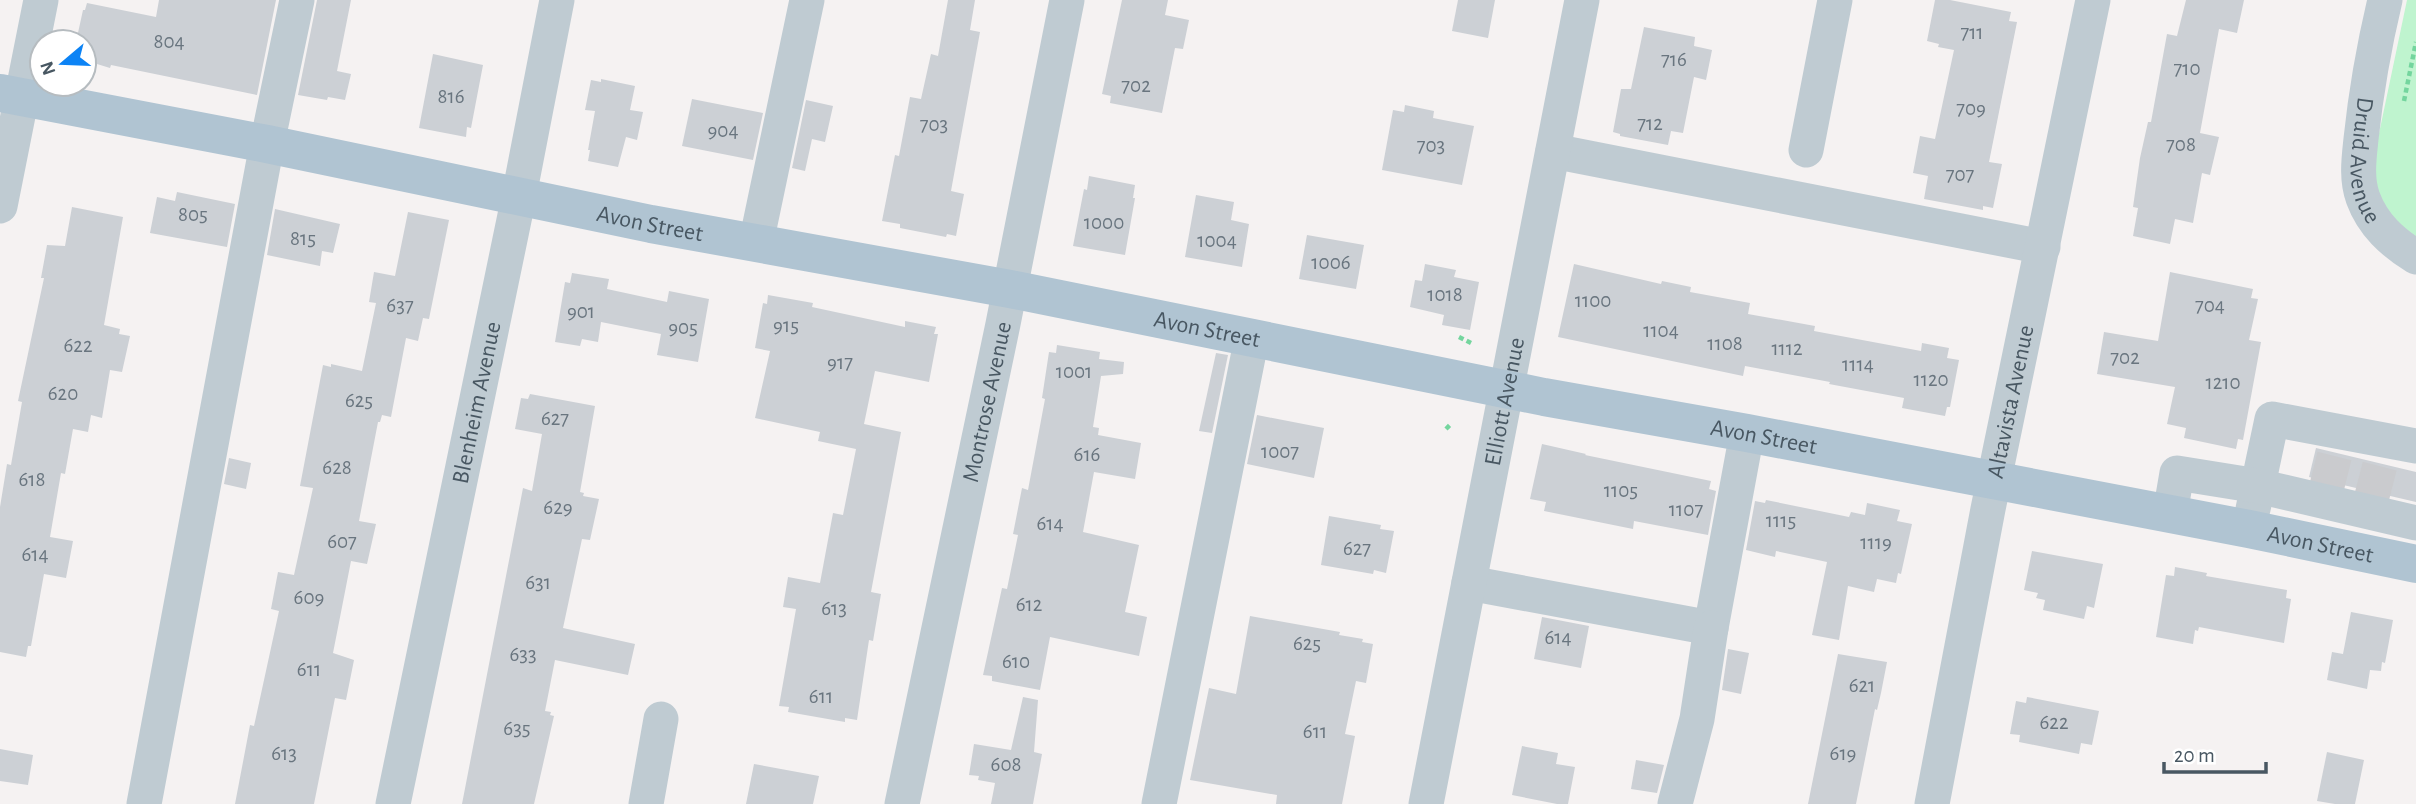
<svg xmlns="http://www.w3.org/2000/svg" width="2416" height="804" font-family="'Alegreya Sans',sans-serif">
  <rect width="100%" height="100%" fill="#f5f2f2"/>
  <!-- green -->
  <polygon fill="#bff4cf" points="2407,0 2416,0 2416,238 2399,231 2374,188 2377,143"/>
  <!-- building -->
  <g fill="#ccd0d5">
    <polygon points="159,0 276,0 257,95 111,65 110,68 84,60 84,42 76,42 83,10 85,10 87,3 156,17"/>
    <polygon points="317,0 351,0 337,71 351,74 345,100 328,97 327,100 298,95"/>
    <polygon points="948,0 975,0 970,30 980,32 951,191 964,194 956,236 947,234 946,237 900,228 900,224 882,221 895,155 899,156 910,97 921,99 931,54 938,56"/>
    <polygon points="1122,0 1168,0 1165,15 1189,20 1183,49 1175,48 1162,113 1110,103 1111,96 1102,94"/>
    <polygon points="1458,0 1495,0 1488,38 1452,31"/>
    <polygon points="1935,0 1950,0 2011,12 2009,21 2017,22 1989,162 2002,164 1993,208 1983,206 1983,210 1924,199 1928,176 1913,173 1920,136 1935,139 1954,50 1938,47 1939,44 1927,41"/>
    <polygon points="2186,0 2244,0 2237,33 2219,29 2200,133 2219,137 2210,175 2202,173 2193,223 2175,219 2170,244 2133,236 2138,208 2133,207 2140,158 2148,122 2151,122 2167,34 2177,36"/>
    <polygon points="1644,27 1695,37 1694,46 1712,50 1706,80 1694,77 1683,133 1671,131 1668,145 1620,136 1620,134 1613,132 1621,89 1631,89"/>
    <polygon points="433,54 483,65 471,128 467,127 466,137 419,128"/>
    <polygon points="601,79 635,86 630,110 643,112 637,140 626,137 618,167 588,161 590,150 588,150 595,111 585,110 591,80 601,82"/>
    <polygon points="692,99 763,113 753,160 682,146"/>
    <polygon points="806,100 833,106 825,142 812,139 805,171 792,168"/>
    <polygon points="1405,105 1434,111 1433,118 1474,126 1462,185 1382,170 1393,110 1404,112"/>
    <polygon points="1089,176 1135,185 1133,198 1135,198 1125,255 1073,246 1084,189 1087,190"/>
    <polygon points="177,192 235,204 227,247 150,233 157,197 175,201"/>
    <polygon points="1196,195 1234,202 1231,220 1249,224 1242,267 1185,257"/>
    <polygon points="72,207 123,217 104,325 120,329 119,334 130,336 122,372 110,370 102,418 91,415 88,432 73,429 65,474 61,473 50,537 73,541 66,578 44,574 31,646 28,646 26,657 0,652 0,507 7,464 11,465 22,402 18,401 44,278 41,278 47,245 65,246"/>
    <polygon points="275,209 340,224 333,253 322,251 320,266 267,255"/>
    <polygon points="408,212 449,220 429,319 423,318 418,341 406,338 391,417 382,415 380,422 378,422 359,521 376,524 367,564 351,561 333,653 354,660 346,700 335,698 314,804 235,804 250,725 254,726 279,611 271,609 278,572 294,575 313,488 300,486 323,365 331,367 331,364 362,371 376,303 369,302 374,272 395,276"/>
    <polygon points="1307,235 1364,245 1356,289 1299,279"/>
    <polygon points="1425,264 1456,270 1454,277 1479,282 1470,330 1442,325 1444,315 1410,307 1415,280 1422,281"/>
    <polygon points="1574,264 1661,284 1662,281 1691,287 1690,292 1750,303 1748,314 1815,326 1814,331 1921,351 1922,343 1949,348 1947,358 1959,360 1950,407 1947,407 1945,416 1902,408 1904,398 1829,384 1830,382 1745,366 1743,376 1558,337"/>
    <polygon points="2170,272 2253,289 2251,298 2258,299 2249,340 2261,342 2243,440 2238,439 2236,449 2184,438 2186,428 2167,424 2175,387 2097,374 2104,332 2158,341"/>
    <polygon points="572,273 609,279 607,289 667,302 669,291 709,299 698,362 657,355 661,334 601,322 598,342 582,339 580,346 555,342 565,282 570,283"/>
    <polygon points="768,295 813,303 812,307 905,327 905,321 936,327 934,334 938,334 929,382 875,371 864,424 901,432 871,592 881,594 873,641 869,640 857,720 845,718 845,722 788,712 789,707 779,706 796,609 783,607 788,577 820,583 833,513 843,515 856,449 818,441 820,432 755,418 770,351 755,348 763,303 767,304"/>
    <polygon points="1057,345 1100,352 1099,359 1124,362 1123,374 1101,376 1093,427 1099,428 1098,435 1141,443 1135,479 1094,472 1083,532 1139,545 1125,612 1147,617 1139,656 1050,637 1040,690 992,681 992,676 983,675 1002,588 1007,589 1018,535 1013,534 1022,488 1028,490 1045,399 1042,398 1049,352 1056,353"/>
    <polygon points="1216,353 1228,355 1212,433 1199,431"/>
    <polygon points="530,394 595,406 580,492 584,493 583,496 599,499 590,540 582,539 563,628 635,644 628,675 555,660 545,711 551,712 550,715 554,716 534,804 462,804 523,488 532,491 542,434 515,429 521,398 528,399"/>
    <polygon points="1257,415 1324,428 1314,478 1247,464"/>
    <polygon points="1542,444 1586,454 1585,455 1711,481 1709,489 1716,491 1708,535 1634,521 1633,529 1544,511 1546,502 1530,499"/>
    <polygon points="2316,448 2416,472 2416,502 2309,477"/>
    <polygon points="229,458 251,463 246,489 224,484"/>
    <polygon points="1766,500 1849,517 1851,512 1865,515 1867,503 1900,510 1897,521 1912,524 1901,574 1898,573 1896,583 1877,579 1874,592 1848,586 1839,640 1812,635 1827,562 1776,551 1775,557 1746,550 1755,501 1765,503"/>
    <polygon points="1329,516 1381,525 1380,529 1394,531 1386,573 1374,570 1373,574 1321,565"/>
    <polygon points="2032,551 2103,564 2094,608 2087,606 2084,619 2043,610 2045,600 2036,598 2038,593 2024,590"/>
    <polygon points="2175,567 2207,573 2206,576 2287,590 2286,598 2291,599 2284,643 2199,627 2198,631 2195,630 2193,644 2156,637 2166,575 2174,576"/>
    <polygon points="2351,612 2393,620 2385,663 2382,662 2381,671 2370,670 2367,689 2327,680 2332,652 2343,654"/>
    <polygon points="1250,616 1340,632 1339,635 1363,639 1362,642 1373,644 1366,683 1356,681 1345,734 1355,736 1342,804 1276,804 1277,795 1190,780 1209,688 1236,694"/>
    <polygon points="1542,617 1589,626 1581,668 1534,659"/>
    <polygon points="1728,649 1749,653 1741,694 1722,690"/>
    <polygon points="1838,654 1887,662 1881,693 1877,710 1875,709 1856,804 1808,804"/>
    <polygon points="1023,697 1038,700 1034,752 1042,754 1033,804 991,804 995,783 978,780 979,776 969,775 974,744 1011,750"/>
    <polygon points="2027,697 2099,711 2092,745 2081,743 2079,754 2019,742 2020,735 2010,734 2016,701 2026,703"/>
    <polygon points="1522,746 1558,753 1556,764 1575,767 1568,804 1557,804 1512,795"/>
    <polygon points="0,749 33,755 28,785 0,781"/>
    <polygon points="2327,752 2364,760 2355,804 2335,804 2317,801"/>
    <polygon points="1636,760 1664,765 1657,793 1631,789"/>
    <polygon points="754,764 819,776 813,804 746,804"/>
  </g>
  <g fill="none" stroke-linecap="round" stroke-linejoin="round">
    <!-- minor-tunnel -->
    <g stroke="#cacbce" stroke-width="35" stroke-dasharray="35 18" stroke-linecap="butt">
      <polyline points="2326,490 2335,454"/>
      <polyline points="2371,500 2380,465"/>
    </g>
    <!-- path -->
    <g stroke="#74d59e" stroke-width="4.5" stroke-dasharray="5 3.5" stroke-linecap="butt">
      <polyline points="2404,101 2416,42"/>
      <polyline points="1459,337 1471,343"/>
      <polyline points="1446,429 1450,425"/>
    </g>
    <!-- minor -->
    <g stroke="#bfcbd2" stroke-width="35">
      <path id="s1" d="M2385 0C2374 46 2366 92 2361 139 2359 158 2356 179 2363 198 2373 225 2392 242 2416 257"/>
      <polyline points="1806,150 1835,0"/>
      <polyline points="1553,151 2043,247"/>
      <polyline points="0,206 41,0"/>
      <polyline points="756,243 807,0"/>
      <polyline points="2253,509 2272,419 2416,446"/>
      <polyline points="2170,514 2177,473 2258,486 2416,523"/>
      <polyline points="1469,583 1711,628 1747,433"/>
      <polyline points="144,804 267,144 297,0"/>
      <path id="s2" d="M393 804 519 196 557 0"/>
      <polyline points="646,804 661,719"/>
      <path id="s3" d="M902 804 1003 324 1067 0"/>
      <polyline points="1159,804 1252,337"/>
      <path id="s4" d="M1426 804 1582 0"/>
      <polyline points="1675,804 1697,719 1711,628"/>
      <path id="s5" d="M1932 804 1988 509 2093 0"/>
    </g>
    <!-- major -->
    <path stroke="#b0c4d2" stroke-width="38" id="s6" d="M0 93 267 144 651 224 1010 289 1544 397 1747 433 2249 529 2416 564"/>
  </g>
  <g text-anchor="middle" stroke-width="6" stroke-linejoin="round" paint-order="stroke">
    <!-- number labels -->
    <g font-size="21" fill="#69757f">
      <text x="1972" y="39">711</text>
      <text x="169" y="48">804</text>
      <text x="1674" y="66">716</text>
      <text x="2187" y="75">710</text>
      <text x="1136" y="92">702</text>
      <text x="451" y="103">816</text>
      <text x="1971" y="115">709</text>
      <text x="1650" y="130">712</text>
      <text x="934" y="131">703</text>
      <text x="723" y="137">904</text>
      <text x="2181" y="151">708</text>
      <text x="1431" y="152">703</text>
      <text x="1960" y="181">707</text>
      <text x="193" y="221">805</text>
      <text x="1104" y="229">1000</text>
      <text x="303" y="245">815</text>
      <text x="1217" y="247">1004</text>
      <text x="1331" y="269">1006</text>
      <text x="1445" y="301">1018</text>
      <text x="1593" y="307">1100</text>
      <text x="400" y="312">637</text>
      <text x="2210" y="312">704</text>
      <text x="581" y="318">901</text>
      <text x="786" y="332">915</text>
      <text x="683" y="334">905</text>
      <text x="1661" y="337">1104</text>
      <text x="1725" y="350">1108</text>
      <text x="78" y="352">622</text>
      <text x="1787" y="355">1112</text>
      <text x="2125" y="364">702</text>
      <text x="840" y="369">917</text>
      <text x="1858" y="371">1114</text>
      <text x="1074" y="378">1001</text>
      <text x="1931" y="386">1120</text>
      <text x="2223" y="389">1210</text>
      <text x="63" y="400">620</text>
      <text x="359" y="407">625</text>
      <text x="555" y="425">627</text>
      <text x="1280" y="458">1007</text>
      <text x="1087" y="461">616</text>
      <text x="337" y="474">628</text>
      <text x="32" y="486">618</text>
      <text x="1621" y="497">1105</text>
      <text x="558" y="514">629</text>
      <text x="1686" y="516">1107</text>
      <text x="1781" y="527">1115</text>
      <text x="1050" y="530">614</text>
      <text x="342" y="548">607</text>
      <text x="1876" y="549">1119</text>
      <text x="1357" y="555">627</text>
      <text x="35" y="561">614</text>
      <text x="538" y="589">631</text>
      <text x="309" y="604">609</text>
      <text x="1029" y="611">612</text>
      <text x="834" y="615">613</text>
      <text x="1558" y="644">614</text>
      <text x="1307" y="650">625</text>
      <text x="523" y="661">633</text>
      <text x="1016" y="668">610</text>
      <text x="309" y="676">611</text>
      <text x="1862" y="692">621</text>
      <text x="821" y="703">611</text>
      <text x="2054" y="729">622</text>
      <text x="517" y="735">635</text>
      <text x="1315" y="738">611</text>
      <text x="284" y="760">613</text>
      <text x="1843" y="760">619</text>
      <text x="1006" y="771">608</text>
    </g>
    <!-- street labels -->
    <g font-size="24" fill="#485762" stroke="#fff">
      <text dy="8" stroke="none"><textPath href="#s1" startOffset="163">Druid Avenue</textPath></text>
      <text dy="8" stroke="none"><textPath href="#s6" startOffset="663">Avon Street</textPath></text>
      <text dy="8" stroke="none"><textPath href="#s6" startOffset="1230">Avon Street</textPath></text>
      <text dy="8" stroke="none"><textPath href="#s2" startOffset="410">Blenheim Avenue</textPath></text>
      <text dy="8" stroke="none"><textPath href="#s3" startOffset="411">Montrose Avenue</textPath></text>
      <text dy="8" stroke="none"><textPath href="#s4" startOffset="410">Elliott Avenue</textPath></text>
      <text dy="8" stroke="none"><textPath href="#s5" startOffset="410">Altavista Avenue</textPath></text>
      <text dy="8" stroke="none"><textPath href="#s6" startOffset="1797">Avon Street</textPath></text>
      <text dy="8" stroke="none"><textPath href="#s6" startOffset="2364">Avon Street</textPath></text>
    </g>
  </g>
  <!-- north arrow -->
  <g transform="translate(63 63) rotate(251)"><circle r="33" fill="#ffffff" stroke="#b6bcc0" stroke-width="2"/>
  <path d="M0-5L12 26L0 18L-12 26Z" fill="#0c83f5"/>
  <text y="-10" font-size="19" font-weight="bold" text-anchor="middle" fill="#485762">N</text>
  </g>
  <!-- scale -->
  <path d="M2164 762v10h102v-10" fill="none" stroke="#485762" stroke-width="3.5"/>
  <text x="2174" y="762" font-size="21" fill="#485762" stroke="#ffffff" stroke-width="5" paint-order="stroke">20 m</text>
</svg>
